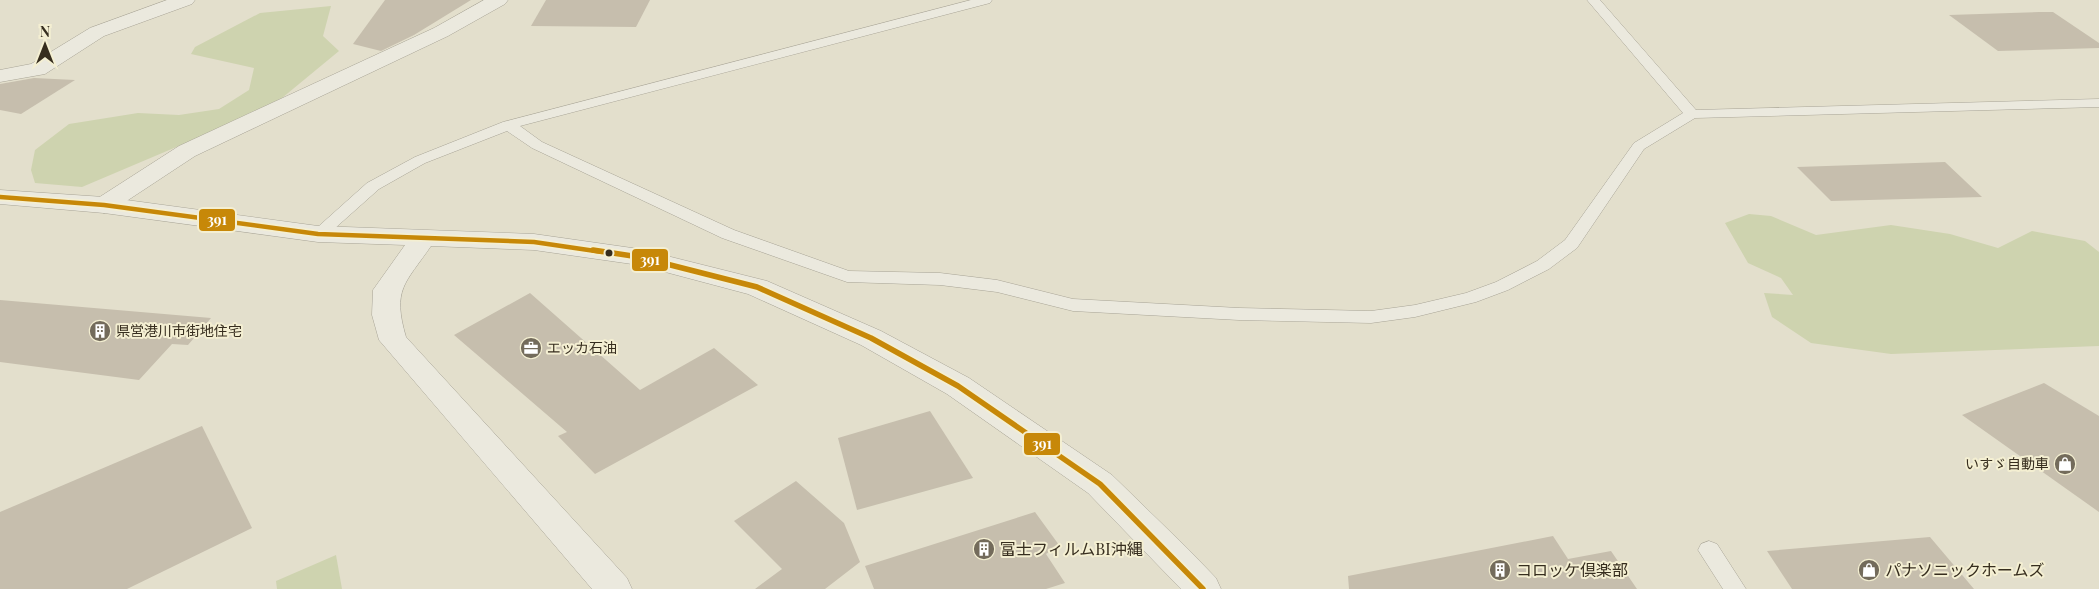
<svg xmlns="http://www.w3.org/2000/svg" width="2099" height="589" font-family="'Playfair Display','Noto Sans JP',serif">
  <rect width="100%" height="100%" fill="#e3dfcc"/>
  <!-- green -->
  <g fill="#ced3af">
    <polygon points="331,6 323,36 339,51 282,98 207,134 82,187 35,183 31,170 35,150 69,124 138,113 179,115 219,109 249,90 254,68 191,54 195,47 260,13"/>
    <polygon points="1749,214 1771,216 1816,235 1891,225 1950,234 1998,248 2032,231 2085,241 2099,252 2099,346 1891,354 1811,343 1772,317 1764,293 1793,295 1781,278 1748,263 1725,223"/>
    <polygon points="336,555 342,589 277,589 276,581"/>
  </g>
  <!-- building -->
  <g fill="#c6bead">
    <polygon points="385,0 471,0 414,35 381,51 353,44"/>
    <polygon points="546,0 650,0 636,27 531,26"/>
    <polygon points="2039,12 2053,12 2099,43 2099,48 1998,51 1949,15"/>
    <polygon points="34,78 75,80 21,114 0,110 0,84"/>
    <polygon points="1945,162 1982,197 1831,201 1797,167"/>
    <polygon points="530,293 640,390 714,348 758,385 595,474 558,436 567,432 454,335"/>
    <polygon points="0,300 211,318 188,345 172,344 139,380 0,362"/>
    <polygon points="2044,383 2099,416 2099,512 1962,415"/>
    <polygon points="930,411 973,478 857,510 838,438"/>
    <polygon points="202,426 252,528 127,589 0,589 0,512"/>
    <polygon points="796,481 844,523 860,562 825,589 755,589 782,569 734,521"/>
    <polygon points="1035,512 1059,545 1046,554 1065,583 1046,589 874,589 865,566"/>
    <polygon points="1553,536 1568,559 1611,551 1637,589 1349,589 1348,576"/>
    <polygon points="1930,537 1974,589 1792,589 1767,551"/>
  </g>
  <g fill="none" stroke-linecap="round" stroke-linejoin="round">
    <!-- service casing -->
    <g stroke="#a8a496" stroke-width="1">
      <g id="service">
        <polygon points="971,0 992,0 990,3 520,126 542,142 734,230 849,271 940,273 997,280 1073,299 1239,308 1371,311 1415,305 1466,293 1496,282 1537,261 1565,240 1634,143 1683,113 1587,0 1600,0 1696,110 2099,99 2099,107 1695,118 1644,149 1577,248 1549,269 1508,290 1476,302 1415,317 1371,323 1239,320 1073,311 997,292 940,285 847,282 722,238 532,148 507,131 425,163 379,189 324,238 312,238 310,234 367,183 415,157 503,122"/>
        <polygon points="1709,541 1717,544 1746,589 1723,589 1698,550 1701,544"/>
      </g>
    </g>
    <!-- minor casing -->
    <g stroke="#a8a496" stroke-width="1">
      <g id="minor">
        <polygon points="167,0 195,0 192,4 104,36 45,74 0,82 0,70 31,64 90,28"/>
        <polygon points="484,0 508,0 505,4 448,36 195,156 113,210 104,213 95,210 91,205 95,200 179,146 434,28"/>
      </g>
    </g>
    <!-- tertiary casing -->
    <g stroke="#a8a496" stroke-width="1">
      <path id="tertiary" d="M0 190 104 197 318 226 534 234 639 249 767 281 881 331 969 378 1053 435 1112 475 1188 549 1216 578 1221 589H1181L1088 493 947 394 861 345 748 294 639 265 534 250 431 246C405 284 392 289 406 337L627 578 632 589H592L379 340 372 315 373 290 405 245 318 242 104 213 0 204Z"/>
    </g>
    <!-- service -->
    <use href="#service" fill="#ebe9de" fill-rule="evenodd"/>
    <!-- minor -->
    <use href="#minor" fill="#ebe9de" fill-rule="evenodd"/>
    <!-- tertiary -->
    <use href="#tertiary" fill="#ebe9de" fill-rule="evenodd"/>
    <!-- bus-1-far1 casing -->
    <g stroke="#f4efd2" stroke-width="8">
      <polyline id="bus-1-far1" points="0,197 104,205 318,234 534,242 602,252"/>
    </g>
    <!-- bus-1 casing -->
    <g stroke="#f4efd2" stroke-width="9">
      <polyline id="bus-1" points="593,250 639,257 757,287 871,338 958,386 1100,484 1203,589"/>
    </g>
    <!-- bus-1-far1 -->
    <use href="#bus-1-far1" stroke="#c78808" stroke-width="4.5"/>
    <!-- bus-1 -->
    <use href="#bus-1" stroke="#c78808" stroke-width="5.5"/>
  </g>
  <!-- icons -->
  <defs>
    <g id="building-disc" transform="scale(1.125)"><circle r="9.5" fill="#736b5b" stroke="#f4efd2"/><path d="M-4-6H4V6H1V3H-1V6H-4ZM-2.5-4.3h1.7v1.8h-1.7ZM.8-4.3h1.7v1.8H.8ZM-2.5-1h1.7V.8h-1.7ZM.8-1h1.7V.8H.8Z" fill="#fff"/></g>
    <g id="office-disc" transform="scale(1.125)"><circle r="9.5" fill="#736b5b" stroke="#f4efd2"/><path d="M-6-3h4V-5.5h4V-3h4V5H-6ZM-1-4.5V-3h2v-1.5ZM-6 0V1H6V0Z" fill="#fff"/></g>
    <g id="shop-disc" transform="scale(1.125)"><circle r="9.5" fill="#736b5b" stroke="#f4efd2"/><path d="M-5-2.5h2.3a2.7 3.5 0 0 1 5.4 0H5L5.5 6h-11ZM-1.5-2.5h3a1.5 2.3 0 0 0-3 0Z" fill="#fff"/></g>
  </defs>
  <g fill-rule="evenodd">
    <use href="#building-disc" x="100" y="331"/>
    <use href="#office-disc" x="531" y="348"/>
    <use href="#shop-disc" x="2065" y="464"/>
    <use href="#building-disc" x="984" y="549"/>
    <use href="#building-disc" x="1500" y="570"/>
    <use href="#shop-disc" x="1869" y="570"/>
  </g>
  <!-- markers -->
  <circle fill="#362d1e" stroke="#f4efd2" stroke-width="2" cx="609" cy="253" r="4.5"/>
  <g text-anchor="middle" stroke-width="4" stroke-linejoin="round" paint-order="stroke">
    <!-- poi labels -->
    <g font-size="14" fill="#362d1e" stroke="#f4efd2" text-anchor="start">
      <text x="116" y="336">県営港川市街地住宅</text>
      <text x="547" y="353">エッカ石油</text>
      <text x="2049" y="469" text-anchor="end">いすゞ自動車</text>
    </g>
    <!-- near-poi labels -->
    <g font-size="16" fill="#362d1e" stroke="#f4efd2" text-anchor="start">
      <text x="1000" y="555">富士フィルムBI沖縄</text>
      <text x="1516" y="576">コロッケ倶楽部</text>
      <text x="1885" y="576">パナソニックホームズ</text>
    </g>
  </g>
  <g stroke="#f4efd2" stroke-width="2">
    <rect x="198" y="208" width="38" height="24" rx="5" fill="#c78808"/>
    <rect x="631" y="248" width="38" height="24" rx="5" fill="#c78808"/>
    <rect x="1023" y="432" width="38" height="24" rx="5" fill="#c78808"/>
  </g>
  <g font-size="14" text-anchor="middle" font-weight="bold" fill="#fff">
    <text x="217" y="225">391</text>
    <text x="650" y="265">391</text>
    <text x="1042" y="449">391</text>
  </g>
  <!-- north arrow -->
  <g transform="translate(45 45)" stroke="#f4efd2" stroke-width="4" paint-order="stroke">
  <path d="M0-4L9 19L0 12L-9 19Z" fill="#362d1e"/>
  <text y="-8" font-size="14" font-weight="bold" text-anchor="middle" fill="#362d1e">N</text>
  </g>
</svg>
